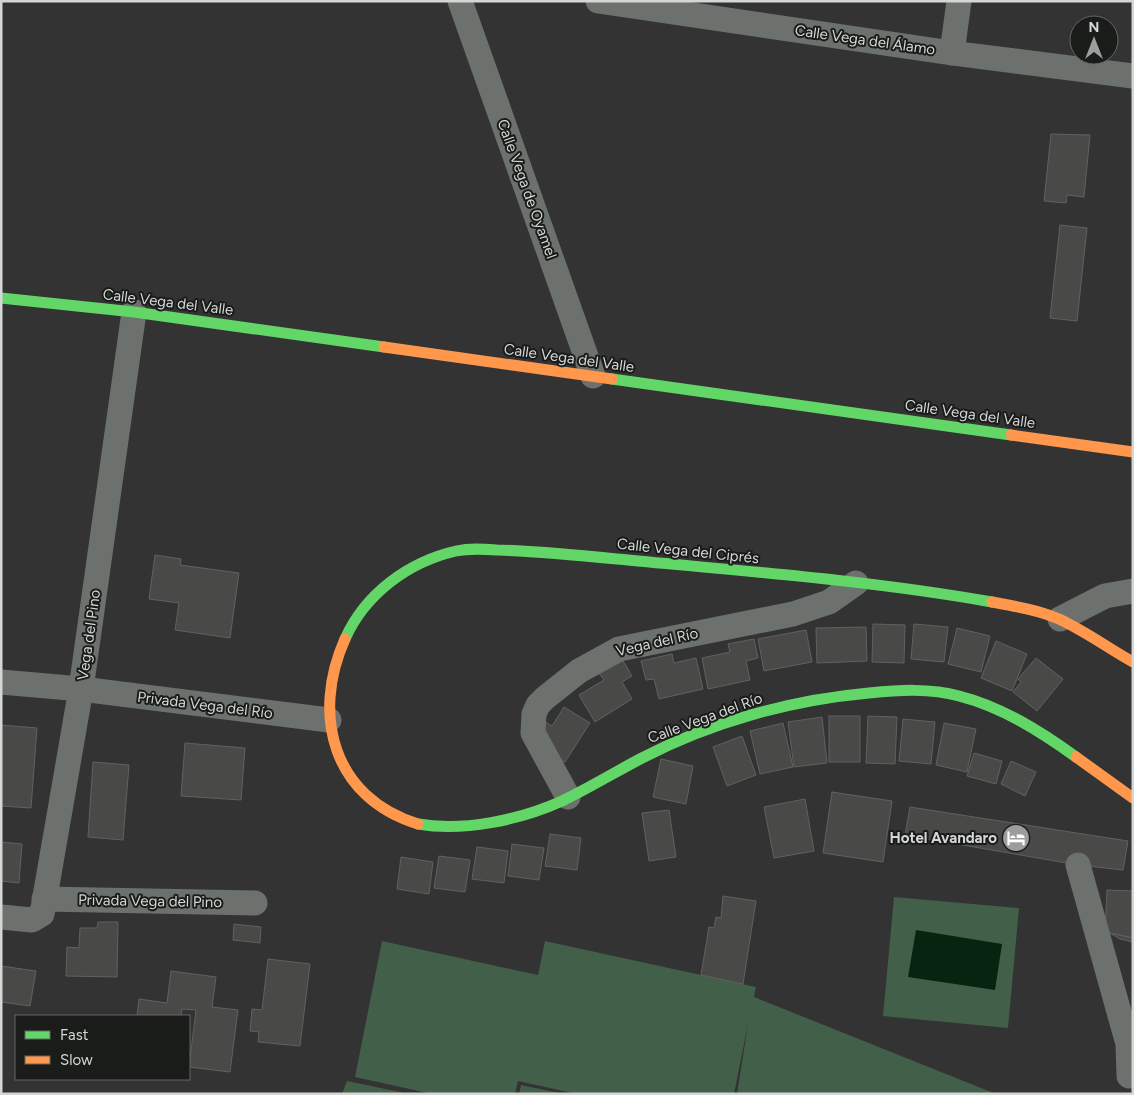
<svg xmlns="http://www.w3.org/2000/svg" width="1134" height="1095" font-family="Figtree,sans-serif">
  <rect width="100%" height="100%" fill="#323332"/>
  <!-- green -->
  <g fill="#415f49">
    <polygon points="894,897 1019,908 1008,1028 883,1016"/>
    <polygon points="382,941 538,975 545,941 756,987 754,997 996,1094 737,1094 748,1024 734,1094 577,1094 518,1081 515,1094 432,1094 355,1077"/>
    <polygon points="347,1081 410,1094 342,1094"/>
    <polygon points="521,1085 564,1094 519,1094"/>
  </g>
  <!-- water -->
  <polygon fill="#072411" points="916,930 1002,944 995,990 908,977"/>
  <!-- building -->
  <g fill="#494948" stroke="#626161">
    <polygon points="1051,134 1090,135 1084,197 1067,195 1066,203 1044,201"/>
    <polygon points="1060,225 1087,228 1077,321 1050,318"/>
    <polygon points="155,555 181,559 180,565 239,573 230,638 175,630 179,603 149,599"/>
    <polygon points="873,624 905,625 904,663 872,662"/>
    <polygon points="914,624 948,627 944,662 911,659"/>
    <polygon points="866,627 867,661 817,663 816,628"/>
    <polygon points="957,628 990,636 981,672 948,664"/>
    <polygon points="806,630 812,662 764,671 758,639"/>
    <polygon points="754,639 758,658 746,661 750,680 708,689 702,658 730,652 728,644"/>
    <polygon points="996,641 1027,654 1012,691 981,678"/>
    <polygon points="672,654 674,663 696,658 703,689 659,699 654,679 646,680 641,661"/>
    <polygon points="1036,658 1063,679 1037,711 1013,692 1021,682 1018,679"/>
    <polygon points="622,659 632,676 622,682 632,699 595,722 579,695 604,680 599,673"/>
    <polygon points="564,707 590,723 565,762 553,759 533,747 544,721 552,726"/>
    <rect x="829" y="716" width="31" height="46"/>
    <polygon points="868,716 897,717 895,764 866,763"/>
    <polygon points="822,717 827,763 794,767 788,722"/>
    <polygon points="903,719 935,722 931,764 899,761"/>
    <polygon points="783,723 793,767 760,774 750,731"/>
    <polygon points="944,723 976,729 967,772 936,765"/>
    <polygon points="1,725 37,728 31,808 1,806"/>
    <polygon points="742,736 756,775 727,786 713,747"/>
    <polygon points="185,743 245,748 241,800 181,796"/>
    <polygon points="974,753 1002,761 996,784 967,776"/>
    <polygon points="661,759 693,766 686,804 653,797"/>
    <polygon points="1011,761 1036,772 1025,796 1001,784"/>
    <polygon points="93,762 129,765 123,840 88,837"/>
    <polygon points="832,792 892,801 883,862 823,853"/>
    <polygon points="805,799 814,851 774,858 764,807"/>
    <polygon points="910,807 1128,841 1123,870 1078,865 905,835"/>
    <polygon points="669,810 676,857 649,861 642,813"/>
    <polygon points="550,834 581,838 577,870 545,866"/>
    <polygon points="1,842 22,844 19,883 1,881"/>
    <polygon points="512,844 544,848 539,880 508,876"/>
    <polygon points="477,847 508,851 504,883 472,879"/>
    <polygon points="439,856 470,860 465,892 434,888"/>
    <polygon points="401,857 433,862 429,894 397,889"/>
    <polygon points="1107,890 1133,891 1133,938 1105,932"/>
    <polygon points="723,896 756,901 743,984 701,975 709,927 714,928 716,917 721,918"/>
    <polygon points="98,922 118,922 117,977 66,976 67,947 79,948 80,928 97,928"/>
    <polygon points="234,924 261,927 260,943 233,940"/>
    <polygon points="1110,933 1133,938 1133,942 1120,939"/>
    <polygon points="268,959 310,964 300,1046 258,1042 259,1032 250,1031 252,1009 262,1010"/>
    <polygon points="1,966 36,971 30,1006 1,1002"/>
    <polygon points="171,971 216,977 212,1007 238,1010 230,1072 189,1067 196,1010 182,1009 181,1016 137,1016 139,999 167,1003"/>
  </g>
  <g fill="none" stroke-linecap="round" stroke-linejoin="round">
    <!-- street -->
    <g stroke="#6c716d" stroke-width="25">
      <polyline points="460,1 593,376"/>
      <polyline points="598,1 952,53 1133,76"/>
      <polyline points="952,53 959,1"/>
      <polyline points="1060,619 1105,596 1133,591"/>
      <polyline points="1,682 81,689 329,720"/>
      <polyline points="568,797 533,733 534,714 538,705 545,698 579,671 619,649 793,614 829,602 856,583"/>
      <polyline points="1078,865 1128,1044 1129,1076"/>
      <polyline points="44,899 255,903"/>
      <polyline points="1,917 32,920 42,914 81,689 134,312"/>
    </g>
    <!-- fast -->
    <g stroke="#63d668" stroke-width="11">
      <polyline points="1,298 134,312 384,347"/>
      <polyline points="612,379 1011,435"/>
      <path d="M345 639C365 594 408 562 456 551 470 548 483 549 497 550 537 551 577 555 617 559 742 571 868 580 992 602"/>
      <path d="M418 824C463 832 520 820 562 801 589 788 615 772 642 758 711 722 791 700 869 693 899 690 930 688 959 696 1002 707 1040 731 1076 757"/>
    </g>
    <!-- slow -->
    <g stroke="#ff974d" stroke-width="11">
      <polyline points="384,347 612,379"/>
      <polyline points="1011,435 1133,452"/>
      <path d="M992 602C1014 606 1038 610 1059 619 1085 631 1108 648 1133 662"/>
      <path d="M345 639C311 715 333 798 418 824"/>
      <polyline points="1076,757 1133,798"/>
    </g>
  </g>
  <!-- icons -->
  <defs>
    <g id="hotel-disc" transform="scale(1.4375)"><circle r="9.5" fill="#9b9e9c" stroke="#1a1c1a"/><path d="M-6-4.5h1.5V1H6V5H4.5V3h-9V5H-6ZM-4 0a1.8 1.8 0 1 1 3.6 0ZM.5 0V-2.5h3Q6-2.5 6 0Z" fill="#fff"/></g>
  </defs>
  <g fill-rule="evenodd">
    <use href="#hotel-disc" x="1016" y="838"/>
  </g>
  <g text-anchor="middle" stroke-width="4" stroke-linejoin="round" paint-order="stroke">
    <!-- street labels -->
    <g font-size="15" fill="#d4d7d5" stroke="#1a1c1a">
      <text transform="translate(865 40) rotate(8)" y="5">Calle Vega del Álamo</text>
      <text transform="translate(527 189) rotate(70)" y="5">Calle Vega de Oyamel</text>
      <text transform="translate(168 302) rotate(7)" y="5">Calle Vega del Valle</text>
      <text transform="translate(569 358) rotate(8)" y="5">Calle Vega del Valle</text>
      <text transform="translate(970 414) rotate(8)" y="5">Calle Vega del Valle</text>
      <text transform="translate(688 551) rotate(6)" y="5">Calle Vega del Ciprés</text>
      <text transform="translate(89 635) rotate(-82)" y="5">Vega del Pino</text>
      <text transform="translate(657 642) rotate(-13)" y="5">Vega del Río</text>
      <text transform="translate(205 705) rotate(7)" y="5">Privada Vega del Río</text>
      <text transform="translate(705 718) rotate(-20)" y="5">Calle Vega del Río</text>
      <text transform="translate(150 901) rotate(1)" y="5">Privada Vega del Pino</text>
    </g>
    <!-- poi labels -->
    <g font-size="15" font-weight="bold" fill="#d4d7d5" stroke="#1a1c1a" text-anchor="end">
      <text x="997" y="843">Hotel Avandaro</text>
    </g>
  </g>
  <!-- border -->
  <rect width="1134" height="1095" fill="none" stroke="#d4d7d5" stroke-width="5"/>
  <!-- legend -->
  <rect x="15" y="1015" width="175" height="65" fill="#1a1c1a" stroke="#646765"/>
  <rect x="25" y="1031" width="25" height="8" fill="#63d668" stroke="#646765"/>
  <text x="60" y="1040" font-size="15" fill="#d4d7d5">Fast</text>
  <rect x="25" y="1056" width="25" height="8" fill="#ff974d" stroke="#646765"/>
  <text x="60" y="1065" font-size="15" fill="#d4d7d5">Slow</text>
  <!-- north arrow -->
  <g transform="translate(1094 40)"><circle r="24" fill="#1a1c1a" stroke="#646765"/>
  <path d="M0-4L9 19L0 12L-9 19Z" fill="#9b9e9c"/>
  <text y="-8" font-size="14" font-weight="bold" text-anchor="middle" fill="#d4d7d5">N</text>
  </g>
</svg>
